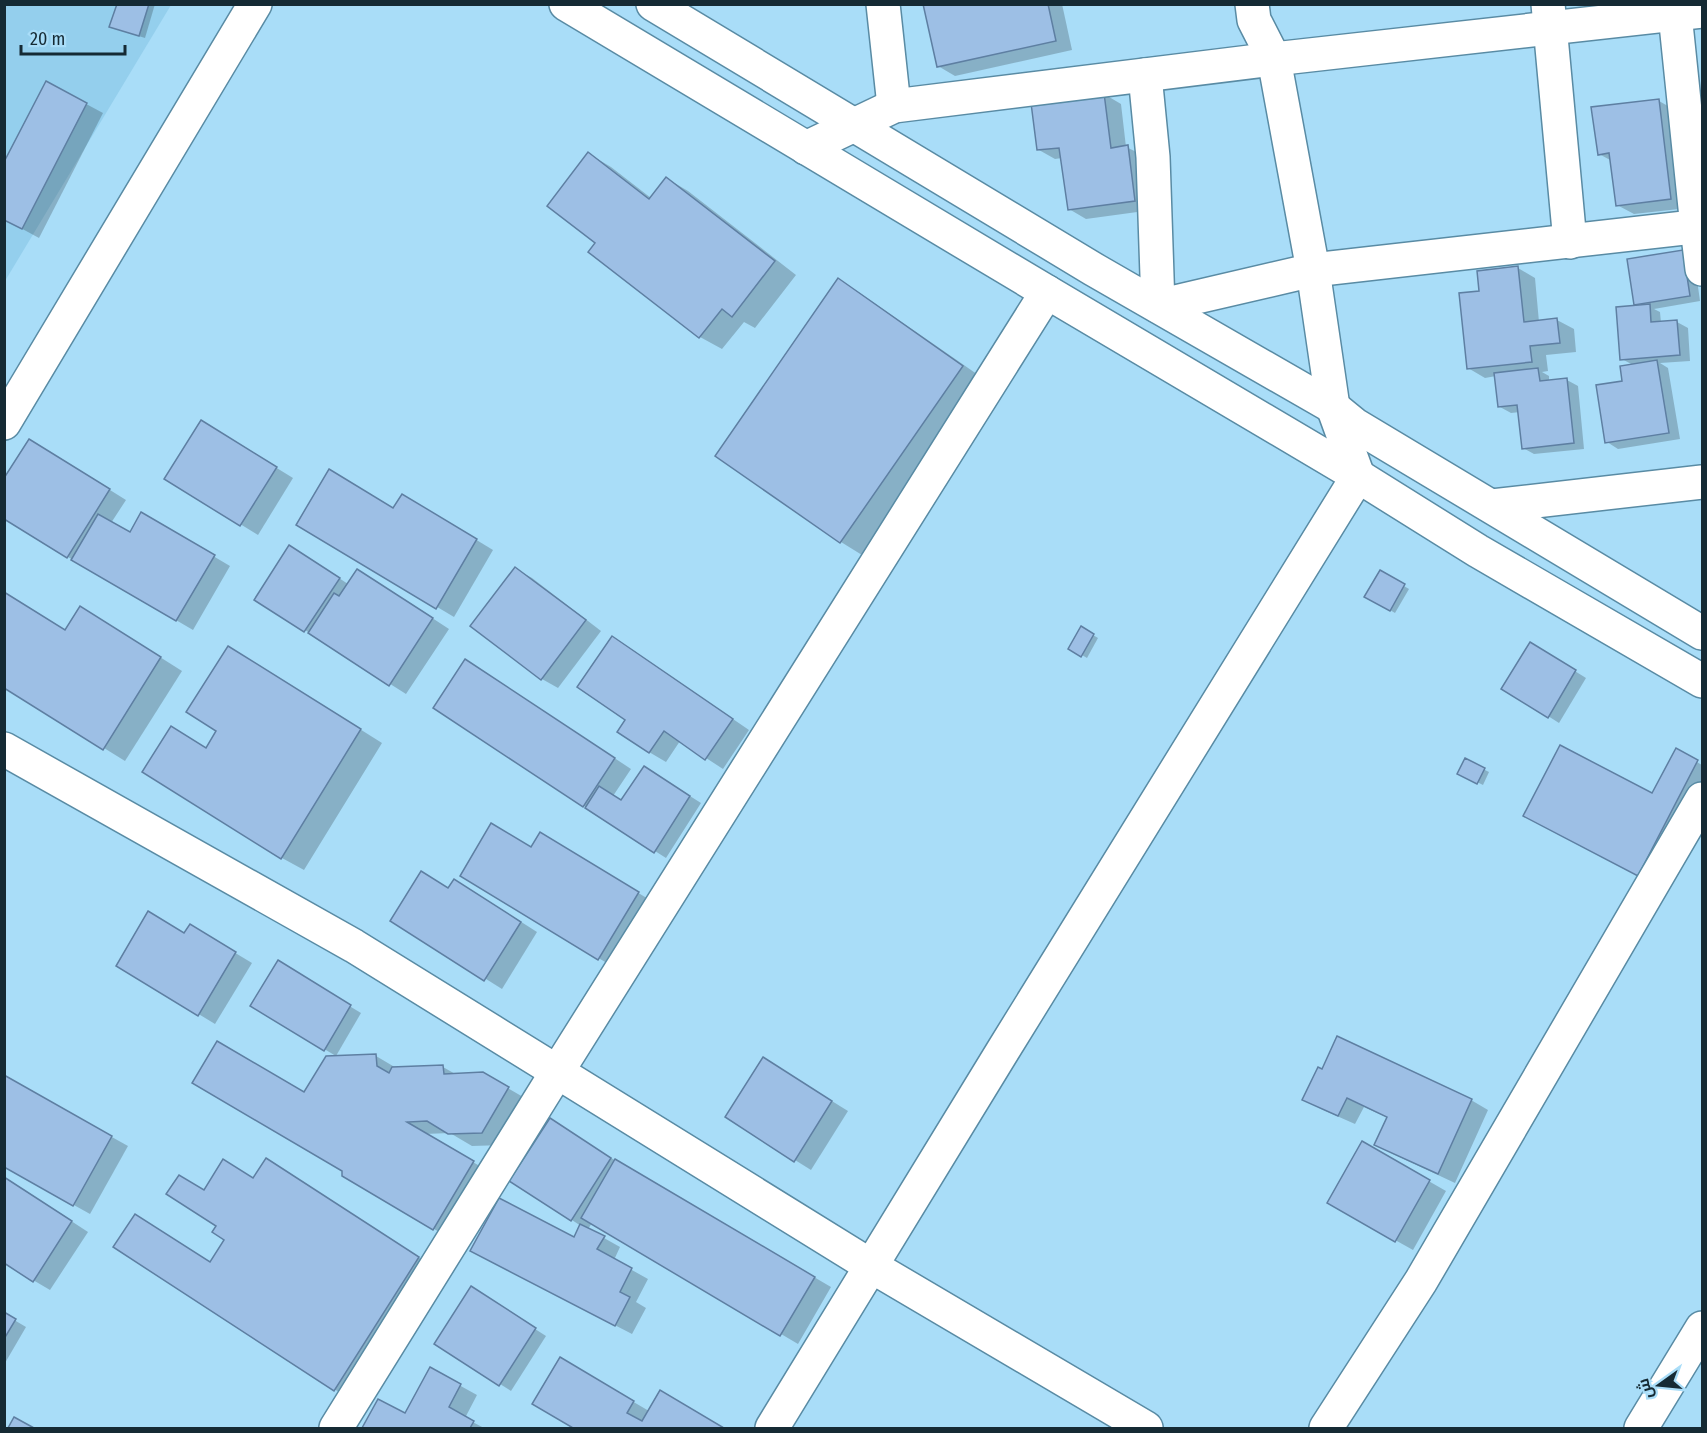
<svg xmlns="http://www.w3.org/2000/svg" width="1707" height="1433" font-family="'Fira Sans Condensed',Cairo,sans-serif">
  <rect width="100%" height="100%" fill="#a9ddf8"/>
  <!-- built -->
  <polygon fill="#94cfed" points="5,5 171,5 5,281"/>
  <!-- shadow -->
  <g fill="#0003">
    <polygon points="118,4 155,4 145,38 116,29"/>
    <polygon points="925,4 1062,4 1072,50 955,76 938,66"/>
    <polygon points="47,83 103,113 39,238 4,219"/>
    <polygon points="1104,94 1121,104 1126,147 1145,156 1152,210 1086,219 1069,209 1062,158 1055,159 1039,150"/>
    <polygon points="1659,101 1675,110 1688,208 1634,214 1617,205 1612,161 1599,154"/>
    <polygon points="589,154 611,167 651,198 666,178 688,191 796,275 755,328 744,322 722,349 700,337 590,252 597,243"/>
    <polygon points="1682,252 1694,258 1700,301 1654,309 1660,312 1661,323 1677,322 1688,328 1690,361 1660,363 1668,368 1680,439 1618,449 1607,442 1624,382 1633,365 1622,359 1641,307 1636,304"/>
    <polygon points="1518,268 1535,278 1539,322 1557,320 1574,329 1576,352 1546,355 1548,371 1542,372 1549,376 1549,381 1567,380 1578,386 1584,449 1534,454 1523,448 1520,412 1511,413 1500,407 1496,376 1485,378 1468,368 1481,292"/>
    <polygon points="838,280 860,293 984,379 862,555 841,542"/>
    <polygon points="218,432 293,478 258,535 167,479"/>
    <polygon points="46,450 126,500 111,523 130,534 142,514 230,566 193,630 68,557"/>
    <polygon points="419,505 493,550 454,617 298,524"/>
    <polygon points="301,553 348,584 374,580 449,629 406,694 256,599"/>
    <polygon points="516,569 532,578 601,631 558,688 542,679"/>
    <polygon points="1380,572 1409,589 1395,613 1366,596"/>
    <polygon points="103,621 182,671 125,761 104,748 66,631"/>
    <polygon points="1081,628 1098,638 1087,658 1070,648"/>
    <polygon points="629,648 749,730 723,769 680,741 666,762 649,752 627,719"/>
    <polygon points="1541,650 1586,678 1559,723 1548,716"/>
    <polygon points="250,660 382,743 304,870 282,858 207,749 219,731"/>
    <polygon points="483,671 631,769 613,796 622,802 655,774 701,803 666,858 587,808 435,708"/>
    <polygon points="1676,750 1702,765 1702,793 1656,884 1542,825 1653,795"/>
    <polygon points="1465,760 1489,772 1483,785 1459,773"/>
    <polygon points="557,844 655,903 615,968 462,875 532,849"/>
    <polygon points="449,889 471,890 537,932 502,989 392,920"/>
    <polygon points="185,935 207,936 252,963 215,1024 118,965"/>
    <polygon points="278,963 361,1013 336,1056 252,1006"/>
    <polygon points="376,1056 398,1069 443,1067 457,1075 483,1074 530,1101 504,1145 472,1146 450,1133 425,1134 495,1175 456,1242 343,1175 343,1171 305,1094"/>
    <polygon points="780,1069 848,1111 811,1170 795,1160"/>
    <polygon points="1318,1069 1471,1100 1488,1110 1455,1183 1393,1154 1376,1144 1388,1118 1364,1107 1355,1124 1321,1109 1304,1099"/>
    <polygon points="4,1077 128,1146 90,1214 4,1166"/>
    <polygon points="567,1130 616,1161 831,1287 798,1344 592,1223 588,1229 620,1247 614,1260 648,1279 636,1302 646,1308 632,1334 489,1260 574,1239 581,1226 572,1220"/>
    <polygon points="1362,1143 1446,1191 1413,1250 1329,1203"/>
    <polygon points="288,1173 440,1271 356,1402 334,1389 136,1216 211,1263 226,1239 218,1226 205,1191"/>
    <polygon points="13,1183 88,1232 50,1290 33,1280"/>
    <polygon points="482,1295 546,1336 511,1391 436,1344"/>
    <polygon points="4,1314 26,1327 5,1363 4,1362"/>
    <polygon points="560,1359 649,1411 660,1392 722,1428 576,1428 534,1404"/>
    <polygon points="430,1369 477,1395 465,1418 484,1428 364,1428 379,1401 406,1415"/>
  </g>
  <!-- building -->
  <g fill="#9dbfe5" stroke="#5e7fa2" stroke-width="1.5">
    <polygon points="117,4 149,4 139,36 109,27"/>
    <polygon points="923,4 1048,4 1056,41 937,67"/>
    <polygon points="46,81 87,103 22,229 4,220 4,162"/>
    <polygon points="1104,93 1111,148 1128,145 1135,201 1068,210 1059,148 1037,150 1031,103"/>
    <polygon points="1659,99 1671,199 1616,206 1609,153 1598,155 1591,107"/>
    <polygon points="588,152 649,199 666,177 775,261 732,317 722,309 699,338 588,252 595,243 547,206"/>
    <polygon points="1683,250 1690,296 1634,305 1627,259"/>
    <polygon points="1518,266 1524,322 1557,318 1560,343 1530,346 1532,362 1467,369 1459,293 1479,291 1477,271"/>
    <polygon points="838,278 963,366 840,543 715,456"/>
    <polygon points="1650,304 1651,322 1677,320 1680,355 1620,360 1616,307"/>
    <polygon points="1657,360 1669,433 1605,443 1596,385 1622,381 1620,366"/>
    <polygon points="1538,368 1540,381 1567,378 1574,443 1522,449 1517,405 1498,407 1494,373"/>
    <polygon points="201,420 277,467 240,526 164,479"/>
    <polygon points="29,439 110,489 67,558 4,519 4,478"/>
    <polygon points="329,469 393,508 402,494 477,539 436,609 296,525"/>
    <polygon points="141,512 215,555 176,621 71,560 98,514 130,532"/>
    <polygon points="289,545 340,578 304,632 254,600"/>
    <polygon points="515,567 586,620 541,680 470,626"/>
    <polygon points="357,569 433,618 389,686 308,633 334,593 339,596"/>
    <polygon points="1380,570 1405,584 1390,611 1364,597"/>
    <polygon points="4,592 65,630 80,606 161,657 103,750 4,688"/>
    <polygon points="1081,626 1094,634 1081,657 1068,649"/>
    <polygon points="612,636 733,719 705,760 664,731 649,753 617,732 625,720 577,687"/>
    <polygon points="1530,642 1576,670 1548,718 1501,689"/>
    <polygon points="228,646 361,729 281,859 142,772 171,726 206,748 216,731 186,712"/>
    <polygon points="465,659 615,758 583,807 433,708"/>
    <polygon points="1560,745 1652,793 1676,748 1698,760 1638,876 1523,816"/>
    <polygon points="1465,758 1485,768 1477,784 1457,774"/>
    <polygon points="644,766 690,796 654,853 585,808 599,786 621,800"/>
    <polygon points="491,823 531,847 540,832 639,892 598,960 460,876"/>
    <polygon points="421,871 448,888 454,879 521,922 484,981 390,921"/>
    <polygon points="148,911 184,933 190,924 236,952 198,1016 116,966"/>
    <polygon points="278,960 351,1005 324,1051 250,1006"/>
    <polygon points="1337,1036 1472,1099 1438,1174 1374,1145 1387,1117 1347,1098 1338,1116 1302,1100 1318,1067 1322,1069"/>
    <polygon points="217,1041 304,1092 326,1056 376,1054 377,1066 389,1073 392,1067 443,1065 444,1074 483,1072 509,1087 482,1133 448,1134 427,1121 407,1122 474,1161 433,1230 342,1176 342,1171 192,1083"/>
    <polygon points="763,1057 832,1101 794,1162 725,1117"/>
    <polygon points="4,1075 112,1136 73,1206 4,1167"/>
    <polygon points="550,1118 611,1158 571,1221 509,1181"/>
    <polygon points="1362,1141 1430,1180 1395,1242 1327,1203"/>
    <polygon points="266,1158 419,1257 334,1391 113,1247 135,1214 210,1262 224,1240 212,1232 216,1226 166,1194 179,1175 204,1190 223,1159 253,1178"/>
    <polygon points="615,1159 815,1277 780,1336 581,1218"/>
    <polygon points="4,1177 72,1221 33,1282 4,1263"/>
    <polygon points="499,1198 574,1237 580,1224 605,1236 597,1249 632,1268 620,1292 630,1297 615,1326 470,1251"/>
    <polygon points="471,1286 536,1328 499,1386 434,1344"/>
    <polygon points="4,1312 16,1319 4,1339"/>
    <polygon points="560,1357 634,1401 627,1413 642,1421 660,1390 724,1428 573,1428 532,1404"/>
    <polygon points="430,1367 461,1384 449,1407 474,1421 470,1428 362,1428 378,1399 405,1413"/>
    <polygon points="14,1417 34,1428 8,1428"/>
  </g>
  <g fill="none" stroke-linecap="round" stroke-linejoin="round">
    <!-- minor casing -->
    <g stroke="#598ba4" stroke-width="36">
      <g id="minor">
        <polyline points="883,4 894,106"/>
        <polyline points="1548,4 1570,242"/>
        <polyline points="1675,14 1697,227 1702,269"/>
        <polyline points="1145,75 1153,157 1158,306 1313,270 1702,226"/>
        <polyline points="806,148 894,106 1274,59 1702,11"/>
        <polyline points="4,423 255,4"/>
        <polyline points="1492,506 1702,482"/>
        <polyline points="4,749 354,946 871,1266 1146,1428"/>
        <polyline points="336,1428 557,1072 1047,292"/>
        <polyline points="772,1428 1002,1052 1358,476 1333,407 1313,270 1274,59 1254,20 1252,4"/>
        <polyline points="1326,1428 1421,1281 1702,799"/>
        <polyline points="1641,1428 1702,1328"/>
      </g>
    </g>
    <!-- major casing -->
    <g stroke="#598ba4" stroke-width="36">
      <g id="major">
        <polyline points="566,4 1047,292 1358,476 1478,551 1702,681"/>
        <polyline points="653,4 1093,269 1333,407 1355,425 1702,633"/>
      </g>
    </g>
    <!-- minor -->
    <use href="#minor" stroke="#fff" stroke-width="33"/>
    <!-- major -->
    <use href="#major" stroke="#fff" stroke-width="33"/>
  </g>
  <!-- border -->
  <rect width="1707" height="1433" fill="none" stroke="#152a34" stroke-width="12"/>
  <!-- north arrow -->
  <g transform="translate(1659 1385) rotate(255)" stroke="#a9ddf8" stroke-width="4.5" paint-order="stroke">
  <path d="M0-4.5L10 22L0 15L-10 22Z" fill="#152a34"/>
  <text y="-9" font-size="16" font-weight="bold" text-anchor="middle" fill="#152a34">ش</text>
  </g>
  <!-- scale -->
  <path d="M21 45v9h104v-9" fill="none" stroke="#152a34" stroke-width="3"/>
  <text x="30" y="45" font-size="18" fill="#152a34" stroke="#a9ddf8" stroke-width="4.5" paint-order="stroke">20 m</text>
</svg>
